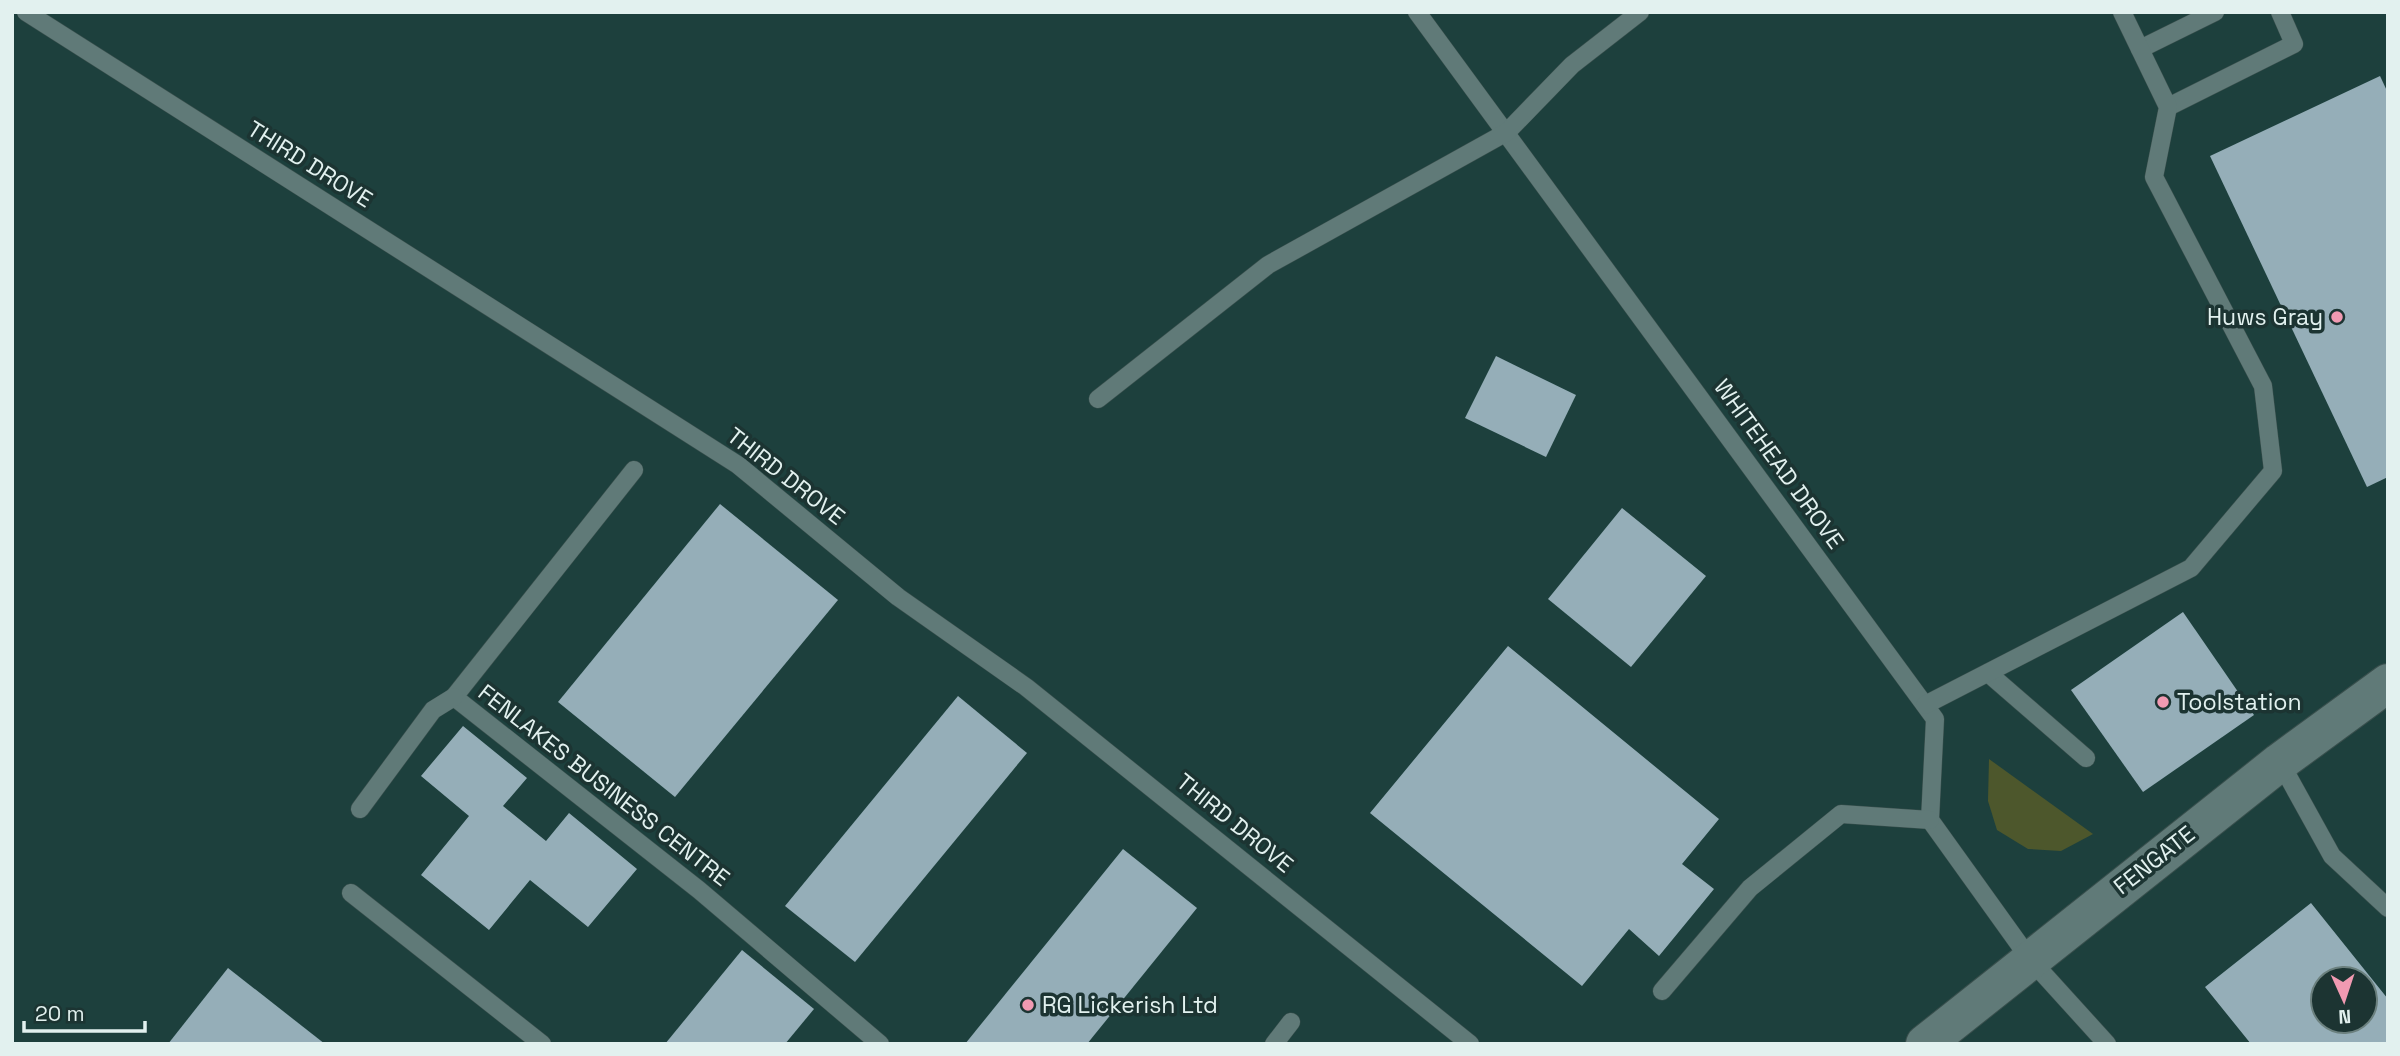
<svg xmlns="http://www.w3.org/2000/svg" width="2400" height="1056" font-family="'Space Grotesk',sans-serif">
  <rect width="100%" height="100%" fill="#1c3432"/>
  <!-- built -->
  <path fill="#1d403d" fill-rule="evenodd" d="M12 12H2388V1044H12ZM2323 979H2365V1021H2323Z"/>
  <!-- green -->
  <polygon fill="#4d572c" points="1989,759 2093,834 2061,851 2028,849 1997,830 1988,801"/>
  <!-- building -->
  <g fill="#95aeb8" fill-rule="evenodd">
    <polygon points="2380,76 2388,93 2388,477 2367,487 2210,156"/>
    <polygon points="1496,356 1576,395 1546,457 1465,418"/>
    <polygon points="720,504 838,600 675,797 558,702"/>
    <polygon points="1622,508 1706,576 1631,667 1548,599"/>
    <polygon points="2183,612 2254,715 2143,792 2071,690"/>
    <polygon points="1508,646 1719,819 1682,864 1714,889 1659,956 1629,929 1582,986 1370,813"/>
    <polygon points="958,696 1027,753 855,962 785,906"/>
    <polygon points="463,726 527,778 503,806 546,841 569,813 637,869 588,927 530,880 489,930 421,875 469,816 421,776"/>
    <polygon points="1123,849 1197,908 1087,1044 965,1044"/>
    <path d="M2311 903 2388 999V1044H2251L2205 987ZM2323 979H2365V1021H2323Z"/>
    <polygon points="742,950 814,1009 785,1044 665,1044"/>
    <polygon points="228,968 325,1044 168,1044"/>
  </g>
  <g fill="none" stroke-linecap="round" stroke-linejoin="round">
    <!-- lane casing -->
    <g stroke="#394f4d" stroke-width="19">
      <g id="lane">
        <polyline points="26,12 738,465 898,597 1026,687 1470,1044"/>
        <polyline points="1417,12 1935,719 1930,820 2029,958 2107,1044"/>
        <polyline points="2140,49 2215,12"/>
        <polyline points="2168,107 2294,44 2280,12"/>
        <polyline points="1098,399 1268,265 1507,132 1572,65 1640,12"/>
        <polyline points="634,470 454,697 699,890 880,1044"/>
        <polyline points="1988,673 2086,758"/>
        <polyline points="1925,705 2191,568 2273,471 2263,386 2154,177 2168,107 2122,12"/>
        <polyline points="2280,762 2332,856 2388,908"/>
        <polyline points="360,809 433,710 454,697"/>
        <polyline points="351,893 542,1044"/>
        <polyline points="1662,991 1750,888 1841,814 1930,820"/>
        <polyline points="1274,1044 1291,1022"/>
      </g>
    </g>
    <!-- secondary casing -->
    <g stroke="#394f4d" stroke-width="40">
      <polyline id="secondary" points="1925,1044 2280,762 2388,683"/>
    </g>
    <!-- lane -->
    <use href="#lane" stroke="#607a78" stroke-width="18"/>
    <!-- secondary -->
    <use href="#secondary" stroke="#607a78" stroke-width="38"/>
  </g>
  <!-- markers -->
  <g fill="#f19ab2" stroke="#1c3432" stroke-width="2.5">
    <circle cx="2337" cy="317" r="7"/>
    <circle cx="2163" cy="702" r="7"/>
    <circle cx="1028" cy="1005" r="7"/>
  </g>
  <g text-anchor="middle" stroke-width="7" stroke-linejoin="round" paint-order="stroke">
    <!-- street labels -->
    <g font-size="23" fill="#e2f1ef" stroke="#1c3432">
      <text transform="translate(310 164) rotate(32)" y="8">THIRD DROVE</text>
      <text transform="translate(1779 464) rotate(54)" y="8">WHITEHEAD DROVE</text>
      <text transform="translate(786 476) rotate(38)" y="8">THIRD DROVE</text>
      <text transform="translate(604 785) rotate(38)" y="8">FENLAKES BUSINESS CENTRE</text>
      <text transform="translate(1235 823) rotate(39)" y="8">THIRD DROVE</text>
      <text transform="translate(2154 860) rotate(-38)" y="8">FENGATE</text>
    </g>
    <!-- poi labels -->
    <g font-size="23" fill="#e2f1ef" stroke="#1c3432" text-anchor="start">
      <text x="2323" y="325" text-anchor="end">Huws Gray</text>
      <text x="2177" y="710">Toolstation</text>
      <text x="1042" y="1013">RG Lickerish Ltd</text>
    </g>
  </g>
  <!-- border -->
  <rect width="2400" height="1056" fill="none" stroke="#e2f1ef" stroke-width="28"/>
  <!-- north arrow -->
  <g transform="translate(2344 1000) rotate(177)"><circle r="33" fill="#1c3432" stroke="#6b807e" stroke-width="2"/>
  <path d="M0-5L12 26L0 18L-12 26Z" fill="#f19ab2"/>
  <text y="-10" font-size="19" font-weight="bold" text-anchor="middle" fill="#e2f1ef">N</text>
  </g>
  <!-- scale -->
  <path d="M24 1021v10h121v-10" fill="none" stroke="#e2f1ef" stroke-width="3.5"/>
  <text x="35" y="1021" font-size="21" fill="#e2f1ef" stroke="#1c3432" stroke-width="5" paint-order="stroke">20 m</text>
</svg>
